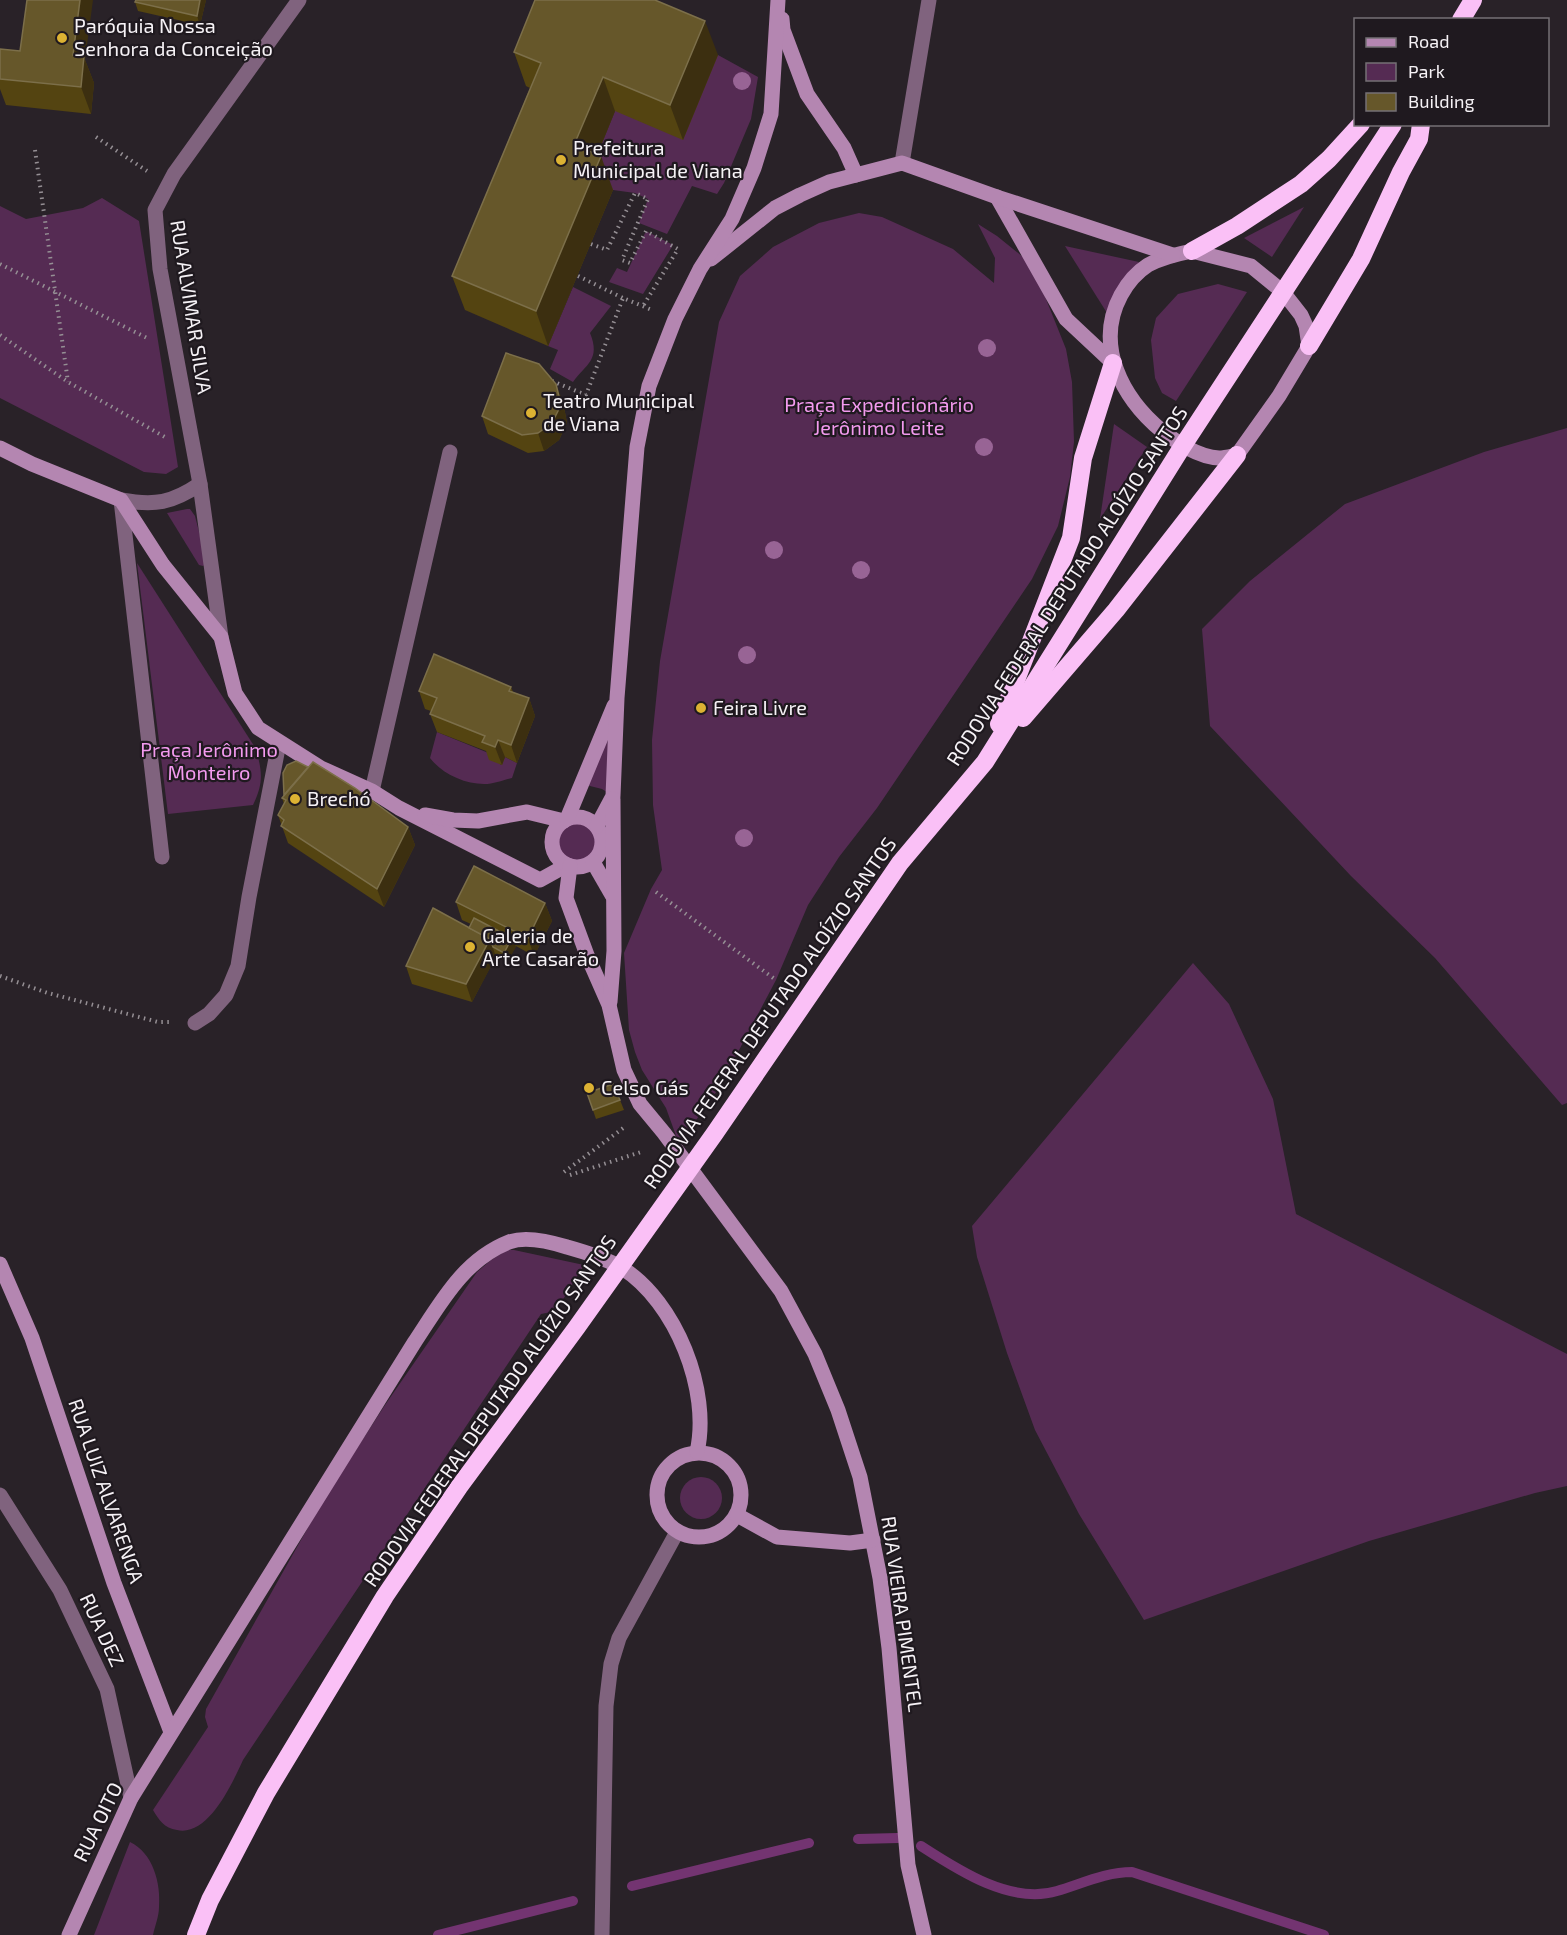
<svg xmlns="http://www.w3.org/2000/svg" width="1567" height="1935" font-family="'Exo 2',sans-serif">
  <rect width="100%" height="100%" fill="#292228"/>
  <!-- green -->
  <g fill="#552b53">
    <polygon points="718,55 758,77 751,119 724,183 717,194 692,186 667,234 639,223 648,199 635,193 613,190 587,180 615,111"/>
    <polygon points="102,198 139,221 178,467 166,474 144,472 0,398 0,206 26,219 83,208"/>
    <polygon points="1304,207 1272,257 1244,238"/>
    <polygon points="859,213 882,217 953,249 994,283 995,258 978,224 997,236 1028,261 1042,289 1066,349 1072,382 1074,442 1070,477 1058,526 1032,579 877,808 839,857 808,905 776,980 719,1088 679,1144 666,1108 642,1070 635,1052 629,1030 624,953 651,889 662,870 653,805 652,740 660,661 719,322 740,276 773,247 819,223"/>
    <polygon points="646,231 673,245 643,294 609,282 617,268 627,272"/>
    <polygon points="1065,246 1139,262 1107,313"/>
    <polygon points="1218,284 1247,292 1176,401 1162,393 1155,378 1151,340 1156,318 1178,294"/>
    <path d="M573 287 611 306 590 333C601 360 586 364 573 382L550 369 558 350 548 346Z"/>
    <polygon points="1114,424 1147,447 1100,519"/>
    <polygon points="1567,428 1567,1103 1562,1105 1435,958 1351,876 1210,726 1202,629 1250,581 1345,504 1484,452"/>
    <polygon points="187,509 190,509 195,516 207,563 203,566 199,565 167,513"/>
    <path d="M137 563 256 749C262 772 264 782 253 805L168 814Z"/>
    <polygon points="613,705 613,796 602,789 582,784"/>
    <path d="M437 732 491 754 501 765 505 757 517 763 512 778C503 780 494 784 484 784 465 784 442 774 430 758Z"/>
    <circle cx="577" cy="842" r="25"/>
    <polygon points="1193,963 1229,1004 1273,1099 1296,1214 1567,1354 1567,1486 1535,1493 1369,1541 1144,1620 1079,1514 1035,1430 1007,1353 977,1257 972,1226"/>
    <path d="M507 1250H514L584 1265 556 1311 541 1314 243 1760C232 1784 208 1837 177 1830 164 1828 159 1820 153 1810L208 1727 205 1717 206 1709 324 1499 385 1405 477 1272 491 1260Z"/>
    <circle cx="701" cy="1498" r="21"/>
    <path d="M130 1842C153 1853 161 1883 159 1907 159 1916 155 1926 153 1935H94Z"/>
  </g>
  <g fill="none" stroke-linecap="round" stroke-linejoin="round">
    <!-- stream -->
    <g stroke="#733471" stroke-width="10">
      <polyline points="858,1839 898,1838"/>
      <path d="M921 1846C958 1870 1011 1905 1057 1891 1081 1884 1106 1872 1132 1872L1324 1935"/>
      <polyline points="632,1886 809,1843"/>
      <polyline points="438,1935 573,1901"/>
    </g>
    <!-- path -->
    <g stroke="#958f94" stroke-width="4" stroke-dasharray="1.5 4.5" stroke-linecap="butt">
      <polyline points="96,137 147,171"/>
      <polyline points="35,150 68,382"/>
      <polyline points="591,244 607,250 635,193 648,199 622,260 630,263 646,231 678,249 643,306"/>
      <polyline points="0,264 147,338"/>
      <polyline points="578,276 623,298"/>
      <polyline points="0,335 68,382 165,437"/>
      <polyline points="552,381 586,395 623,298 652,310"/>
      <polyline points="656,892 776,980"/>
      <polyline points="0,976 48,993 158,1022 170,1022"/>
      <polyline points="564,1172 626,1126"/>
      <polyline points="570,1175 644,1151"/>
    </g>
    <!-- street -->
    <g stroke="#80637e" stroke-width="15">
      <polyline points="902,163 929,0"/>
      <polyline points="221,637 200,484 160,269 155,210 174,174 299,0"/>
      <polyline points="372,791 450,452"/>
      <path d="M162 857 121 500C155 506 172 503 200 484"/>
      <polyline points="195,1023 209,1014 226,995 238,966 249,897 279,743"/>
      <polyline points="0,1495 60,1590 107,1689 131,1798"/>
      <polyline points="602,1935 606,1706 611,1664 619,1638 677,1532"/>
    </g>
    <!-- secondary -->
    <g stroke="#b486b1" stroke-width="15">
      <polyline points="782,19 783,30 807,94 844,148 856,175"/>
      <polyline points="997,197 1066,319 1113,363"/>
      <path d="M1192 251 1251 266 1283 292 1301 315 1306 326 1309 346 1279 396 1237 455C1232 456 1224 458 1219 458 1198 457 1178 443 1162 431 1122 398 1094 345 1121 295 1127 284 1137 272 1148 265 1161 258 1177 254 1192 251Z"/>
      <polyline points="711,259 775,208 800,195 829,182 902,163 997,197 1173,255"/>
      <polyline points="0,448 32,464 121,500 163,565 221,637 235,693 258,728 321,768 372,791 399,808 540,880 567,865"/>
      <polyline points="425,815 453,820 478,821 527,812 564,821"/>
      <circle cx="577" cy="842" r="25"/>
      <polyline points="567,819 614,706"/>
      <polyline points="597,826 613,796 617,698 637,447 649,386 675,319 700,269 732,219 754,168 771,114 778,0"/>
      <polyline points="593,862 612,895"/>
      <polyline points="570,866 566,898 587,955 609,1005 624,1070 640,1104 664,1133 781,1291 815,1354 838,1410 860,1477 880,1578 889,1648 908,1865 924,1935"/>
      <polyline points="610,1002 614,951 613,799"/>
      <polyline points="0,1264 32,1338 114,1583 171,1732"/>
      <circle cx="699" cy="1495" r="42"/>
      <polyline points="737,1515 777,1537 850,1543 873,1540"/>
      <path d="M69 1935 131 1798 414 1343C440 1304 463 1260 509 1242 525 1236 551 1242 567 1247 585 1252 605 1258 622 1268 676 1302 711 1391 697 1452"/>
    </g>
    <!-- highway -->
    <g stroke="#fac0f6" stroke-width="18">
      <polyline points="1461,20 1473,0"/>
      <polyline points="1192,251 1237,226 1301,184 1329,159 1361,124"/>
      <polyline points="1309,346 1361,259 1401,172 1419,139 1421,124"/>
      <polyline points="1023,718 1116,610 1237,455"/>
      <polyline points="999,724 1071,538 1083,458 1113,363"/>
      <polyline points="196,1935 210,1900 266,1793 385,1596 459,1487 577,1327 715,1133 900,863 985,762 1182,447 1393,124"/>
    </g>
  </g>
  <!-- trees -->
  <g fill="#986495">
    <circle cx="742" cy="81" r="9"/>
    <circle cx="987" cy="348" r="9"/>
    <circle cx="984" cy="447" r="9"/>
    <circle cx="774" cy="550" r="9"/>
    <circle cx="861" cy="570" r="9"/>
    <circle cx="747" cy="655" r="9"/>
    <circle cx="744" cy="838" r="9"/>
  </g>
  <!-- wall -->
  <g fill="#544411">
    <polygon points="206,0 200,25 138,11 135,2"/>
    <polygon points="0,49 85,60 94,83 91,114 6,105 0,89"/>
    <polygon points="514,52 718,55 683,140 615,111 597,155 613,190 548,346 465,310 452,276 530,88 526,86"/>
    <polygon points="563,402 567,423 559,440 544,451 528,453 488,434 482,416"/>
    <polygon points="511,687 513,692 529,698 535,716 517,763 505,757 502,765 489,760 486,751 437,732 430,714 431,711 425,709 419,691"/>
    <polygon points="282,798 408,827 415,845 384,907 288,843 278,815 284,804"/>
    <polygon points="456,902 545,903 552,921 534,956 516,946 507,962 496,956 472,1002 412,984 406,966 469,928 471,924 462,920"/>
    <polygon points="587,1093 620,1100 624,1110 596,1119"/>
  </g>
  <!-- shaded-wall -->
  <g fill="#3c2f10">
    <polygon points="80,0 93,0 85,60 94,83 91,114 81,87 73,55"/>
    <polygon points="200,0 206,0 200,25 197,16"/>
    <polygon points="705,21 718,55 683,140 670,105"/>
    <polygon points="603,77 615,111 587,180 574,145"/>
    <polygon points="601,156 613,190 548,346 536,311"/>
    <polygon points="556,384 563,402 567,423 559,440 544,451 538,433"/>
    <polygon points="529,698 535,716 517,763 511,745"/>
    <polygon points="498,740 505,757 502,765 495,747"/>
    <polygon points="408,827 415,845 384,907 377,889"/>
    <polygon points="545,903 552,921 534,956 528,938"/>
    <polygon points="512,938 516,947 507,962 504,953"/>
    <polygon points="490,939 496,957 472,1002 466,984"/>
  </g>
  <!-- building -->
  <g fill="#66572a" stroke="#7c6f4a" stroke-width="1.5">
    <polygon points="27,0 80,0 73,55 84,56 81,87 0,79 0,49 20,51"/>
    <polygon points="136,0 200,0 197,16 135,2"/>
    <polygon points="535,0 655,0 705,21 670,105 603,77 574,145 601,156 536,311 452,276 541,63 514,52"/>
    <polygon points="506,353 539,364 556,384 561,405 552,423 538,433 522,435 482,416"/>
    <polygon points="434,654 511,687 509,691 529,698 511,745 498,740 495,747 482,742 485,736 430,714 437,698 419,691"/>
    <polygon points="296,761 308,767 284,795 283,773 287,765"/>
    <polygon points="313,762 355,788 408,827 377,889 281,826 284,820 278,815 286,800 282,798"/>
    <polygon points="474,866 545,903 528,938 456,902"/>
    <polygon points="433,908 490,939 466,984 406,966"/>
    <polygon points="474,918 512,938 504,953 493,947 490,939 469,928"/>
    <polygon points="613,1084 620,1100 593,1110 587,1093"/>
  </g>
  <!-- markers -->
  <g fill="#dcb233" stroke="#1f191f" stroke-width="2">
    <circle cx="62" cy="38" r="6"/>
    <circle cx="561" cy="160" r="6"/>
    <circle cx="531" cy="413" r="6"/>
    <circle cx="701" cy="708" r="6"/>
    <circle cx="295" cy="799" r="6"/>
    <circle cx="470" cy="947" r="6"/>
    <circle cx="589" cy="1088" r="6"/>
  </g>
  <g text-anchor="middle" stroke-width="4.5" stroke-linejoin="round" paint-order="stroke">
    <!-- poi labels -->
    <g font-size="20" fill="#f6f2f6" stroke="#1f191f" text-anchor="start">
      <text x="74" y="33">Paróquia Nossa<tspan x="74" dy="23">Senhora da Conceição</tspan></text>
      <text x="573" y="155">Prefeitura<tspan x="573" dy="23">Municipal de Viana</tspan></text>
      <text x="543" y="408">Teatro Municipal<tspan x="543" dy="23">de Viana</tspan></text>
      <text x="713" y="715">Feira Livre</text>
      <text x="307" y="806">Brechó</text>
      <text x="482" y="943">Galeria de<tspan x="482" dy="23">Arte Casarão</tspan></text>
      <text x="601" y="1095">Celso Gás</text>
    </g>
    <!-- street labels -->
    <g font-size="20" fill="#f6f2f6" stroke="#1f191f">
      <text transform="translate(191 307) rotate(81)" y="7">RUA ALVIMAR SILVA</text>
      <text transform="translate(1067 586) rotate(-57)" y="7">RODOVIA FEDERAL DEPUTADO ALOÍZIO SANTOS</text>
      <text transform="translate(770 1013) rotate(-55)" y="7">RODOVIA FEDERAL DEPUTADO ALOÍZIO SANTOS</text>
      <text transform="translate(490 1411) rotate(-55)" y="7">RODOVIA FEDERAL DEPUTADO ALOÍZIO SANTOS</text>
      <text transform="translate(106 1491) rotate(71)" y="7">RUA LUIZ ALVARENGA</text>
      <text transform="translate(902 1614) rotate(82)" y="7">RUA VIEIRA PIMENTEL</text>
      <text transform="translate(102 1630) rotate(65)" y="7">RUA DEZ</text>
      <text transform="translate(98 1822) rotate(-64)" y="7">RUA OITO</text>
    </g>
    <!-- park labels -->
    <g font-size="20" fill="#f39aef" stroke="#1f191f">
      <text x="879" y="412">Praça Expedicionário<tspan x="879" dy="23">Jerônimo Leite</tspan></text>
      <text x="209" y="757">Praça Jerônimo<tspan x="209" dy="23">Monteiro</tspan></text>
    </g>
  </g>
  <!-- legend -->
  <rect x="1354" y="18" width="195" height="108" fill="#1f191f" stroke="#757075" stroke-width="1.5"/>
  <rect x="1366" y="38" width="30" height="9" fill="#b486b1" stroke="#757075" stroke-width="1.5"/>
  <text x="1408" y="48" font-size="18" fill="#f6f2f6">Road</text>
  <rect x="1366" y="63" width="30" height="18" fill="#552b53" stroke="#757075" stroke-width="1.5"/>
  <text x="1408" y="78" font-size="18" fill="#f6f2f6">Park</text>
  <rect x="1366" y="93" width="30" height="18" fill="#66572a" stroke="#757075" stroke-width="1.5"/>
  <text x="1408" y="108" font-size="18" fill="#f6f2f6">Building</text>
</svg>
